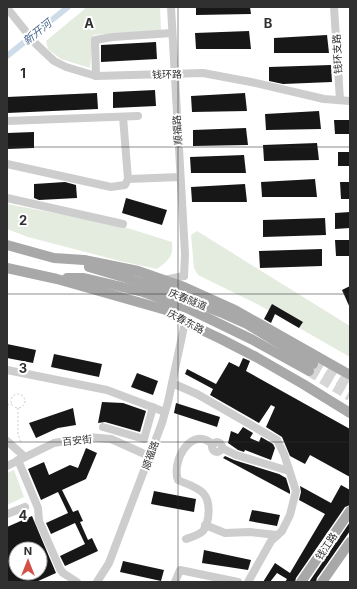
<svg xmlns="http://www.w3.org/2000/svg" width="357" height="589" font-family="Inter,'Noto Sans SC',sans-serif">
  <rect width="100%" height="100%" fill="#fff"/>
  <!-- green -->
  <g fill="#e4ece0">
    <polygon points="87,7 160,7 161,30 93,35 90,68 61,59 48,49 46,41"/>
    <path d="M7 204 118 225 172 242C174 256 168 261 157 269L120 261 28 237 7 229Z"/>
    <polygon points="197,231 350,326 350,357 259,305 198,275 194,268 191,235"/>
    <polygon points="14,470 24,497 7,505 7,473"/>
  </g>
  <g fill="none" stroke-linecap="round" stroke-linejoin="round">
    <!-- canal -->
    <polyline stroke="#cedbe9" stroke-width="6" points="7,56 68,7"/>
  </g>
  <!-- building -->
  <g fill="#171717" fill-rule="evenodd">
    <polygon points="196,7 250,7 251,14 196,15"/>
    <polygon points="249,31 251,49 196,49 195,33"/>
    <polygon points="327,35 329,53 274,53 274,38"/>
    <polygon points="156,42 157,59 101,62 101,45"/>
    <polygon points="331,65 332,82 283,84 269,81 269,67"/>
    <polygon points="155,90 156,106 113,108 113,92"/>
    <polygon points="97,93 98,109 7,113 7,97"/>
    <polygon points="245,93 247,111 192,112 191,96"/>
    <polygon points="319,111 321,129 266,130 265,114"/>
    <polygon points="334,120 350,120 350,134 335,134"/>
    <polygon points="246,128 248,145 193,146 193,130"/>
    <polygon points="34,132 34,148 7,149 7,133"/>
    <polygon points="317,143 319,160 264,161 263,145"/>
    <rect x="338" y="152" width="12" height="14"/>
    <polygon points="244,155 246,173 191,173 190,157"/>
    <polygon points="315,179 317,197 262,197 261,182"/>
    <polygon points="65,182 76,185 77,198 39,200 34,198 34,184"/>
    <polygon points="340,182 350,182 350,199 341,199"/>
    <polygon points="245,184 247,202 192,202 191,187"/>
    <polygon points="126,198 167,210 162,225 122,213"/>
    <polygon points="350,212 350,228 335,229 335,213"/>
    <polygon points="325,218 326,235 263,237 263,220"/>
    <polygon points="335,240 350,240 350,256 336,256"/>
    <polygon points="322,249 322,266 260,268 259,251"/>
    <polygon points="350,286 350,308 342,290"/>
    <polygon points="272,304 303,322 299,328 275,314 271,323 264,319"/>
    <polygon points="7,344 36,350 33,363 7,358"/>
    <polygon points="54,354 102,364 99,377 51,367"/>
    <polygon points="243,358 250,361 246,371 350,429 350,477 310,455 305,464 290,456 282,437 266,427 275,407 271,405 259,423 210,395 213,389 185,374 187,369 216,384 229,362 239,367"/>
    <polygon points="137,373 158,381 153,395 131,387"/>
    <polygon points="102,402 123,403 146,411 140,432 105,422 98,423"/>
    <polygon points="176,403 220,417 217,427 174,413"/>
    <polygon points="73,408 76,425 58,428 36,438 29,423"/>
    <polygon points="243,427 253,433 250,438 259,442 261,437 273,444 275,448 271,460 245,450 244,452 238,450 228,443 231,431 238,434"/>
    <polygon points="86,448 97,453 86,479 62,490 73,512 78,510 83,521 80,522 88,540 92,538 98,551 65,566 60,556 85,544 75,523 51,534 46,523 68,513 58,492 41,500 28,469 44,462 49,475 70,465 78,468"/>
    <polygon points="225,456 234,460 279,474 286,478 290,491 290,494 223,458"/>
    <polygon points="341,485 350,490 350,505 345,507 296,578 295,582 285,582 287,579 277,573 270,582 263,582 275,563 290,573 325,514 299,500 301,492 300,486 331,503"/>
    <polygon points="154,491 196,499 194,512 151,504"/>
    <polygon points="252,510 280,515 277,526 249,521"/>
    <path d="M32 516 56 573 36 582H7V527ZM16 549H40V573H16Z"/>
    <polygon points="350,522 350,531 317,578 316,582 309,582"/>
    <polygon points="204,550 251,560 248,570 202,563"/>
    <polygon points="123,561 164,570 161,581 120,572"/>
  </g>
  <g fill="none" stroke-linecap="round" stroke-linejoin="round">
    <!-- major-tunnel -->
    <g stroke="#d6d6d6" stroke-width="10" stroke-dasharray="10 5" stroke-linecap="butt">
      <polyline points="313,364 350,387"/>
      <polyline points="309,371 350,396"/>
    </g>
    <!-- path -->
    <g stroke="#cdcdcd" stroke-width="1" stroke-dasharray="2 2" stroke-linecap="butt">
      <circle cx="18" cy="401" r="7"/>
      <polyline points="7,405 12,404"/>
      <polyline points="18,408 18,434 21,443"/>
    </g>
    <!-- minor -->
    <g stroke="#cdcdcd" stroke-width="8">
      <polyline points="171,7 185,254 184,276"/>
      <polyline points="334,7 340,100"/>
      <polyline points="7,8 36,44 54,61 66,67 96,76 203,73 251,82 324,99 350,101"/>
      <polyline points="96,76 95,40 113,37 172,33"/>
      <polyline points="7,121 138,116"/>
      <polyline points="7,164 111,187 125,185 128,179 123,117"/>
      <polyline points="128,179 180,177"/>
      <polyline points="7,198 123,224"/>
      <polyline points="164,280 184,276"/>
      <polyline points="7,370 107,390 165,412"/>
      <polyline points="172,383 197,394 277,440 284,454 296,491 290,515 282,531 271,541 248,582"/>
      <polyline points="103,427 144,439 153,407"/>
      <polyline points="7,441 25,457"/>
      <circle cx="217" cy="447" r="5"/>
      <polyline points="222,448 236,455 289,471"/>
      <polyline points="18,460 38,508 39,521 60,569 63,573 77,582"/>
      <polyline points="7,466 54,443 89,437 111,439 149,456"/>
      <polyline points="7,514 25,507"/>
      <polyline points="205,525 225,533 250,532 277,535"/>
      <path d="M186 539C192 537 199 535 203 531 210 521 211 501 203 493 196 486 186 484 178 480 171 461 192 424 213 445"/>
      <polyline points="97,582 109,563 162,423 168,402 185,322"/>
      <polyline points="175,582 180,570 238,582"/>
    </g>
    <!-- major -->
    <g stroke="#a8a8a8" stroke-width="10">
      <polyline points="7,245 54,258 84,260 138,271 184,287 235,310 350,375"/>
      <polyline points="89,267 157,287 220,312 247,324 313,364"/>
      <polyline points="7,268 57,279 166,310 185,322 221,339 256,357 303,384 350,413"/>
      <polyline points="67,278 84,278 143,292 187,308 253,340 309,371"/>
      <polyline points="301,582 350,511"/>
      <polyline points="322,582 350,542"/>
    </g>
  </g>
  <!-- grid -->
  <path fill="none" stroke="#303030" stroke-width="1" stroke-opacity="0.55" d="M178 7V582M7 147H350M7 294H350M7 442H350"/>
  <g text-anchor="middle" stroke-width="4" stroke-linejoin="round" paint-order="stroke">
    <!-- street labels -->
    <g font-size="10" fill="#303030" stroke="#fff">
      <text transform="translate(337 54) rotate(-93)" y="4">钱环支路</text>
      <text transform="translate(167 74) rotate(-1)" y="4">钱环路</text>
      <text transform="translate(177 130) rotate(-94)" y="4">顺福路</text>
      <text transform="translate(188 299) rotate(22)" y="4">庆春隧道</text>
      <text transform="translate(186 321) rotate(28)" y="4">庆春东路</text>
      <text transform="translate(77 440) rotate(-6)" y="4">百安街</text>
      <text transform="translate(150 455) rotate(-70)" y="4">顺福路</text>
      <text transform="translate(326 546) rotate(-56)" y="4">钱江路</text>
    </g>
    <!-- water labels -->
    <g font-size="11" font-style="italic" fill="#46668b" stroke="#fff">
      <text transform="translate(37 32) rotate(-39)" y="4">新开河</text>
    </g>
  </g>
  <g font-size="13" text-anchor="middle" font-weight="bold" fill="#303030" stroke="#fff" stroke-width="4" stroke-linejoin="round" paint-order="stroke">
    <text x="89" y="28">A</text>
    <text x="268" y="28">B</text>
    <text x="23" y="78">1</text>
    <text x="23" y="225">2</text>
    <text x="23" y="373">3</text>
    <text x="23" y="520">4</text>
  </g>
  <!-- border -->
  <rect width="357" height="589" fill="none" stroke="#303030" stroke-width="16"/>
  <!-- north arrow -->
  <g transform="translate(28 561)"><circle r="19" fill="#ffffff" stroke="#acacac"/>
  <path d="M0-3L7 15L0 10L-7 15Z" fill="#d45046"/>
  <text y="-6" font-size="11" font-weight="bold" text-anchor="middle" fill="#303030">N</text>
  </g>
</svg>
